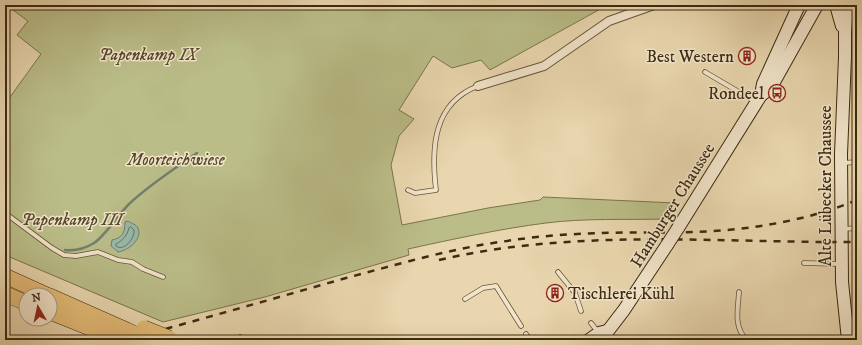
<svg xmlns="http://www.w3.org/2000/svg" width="862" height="345" font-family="'IM FELL DW Pica',serif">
  <rect width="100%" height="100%" fill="#e9d6ae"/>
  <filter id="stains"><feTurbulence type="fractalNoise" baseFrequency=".005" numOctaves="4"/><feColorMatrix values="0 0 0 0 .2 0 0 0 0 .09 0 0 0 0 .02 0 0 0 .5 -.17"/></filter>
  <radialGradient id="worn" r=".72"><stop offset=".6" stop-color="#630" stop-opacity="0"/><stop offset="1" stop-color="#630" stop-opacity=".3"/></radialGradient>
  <!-- green -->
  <path fill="#babd88" stroke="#7b744c" d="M6 5H612L604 7 490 70 481 60 452 68 433 56 399 110 414 119 399 136 391 165 402 225 488 208 540 200 543 197 676 203 665 219C626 220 585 218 546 223 499 229 454 239 408 249L409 255 265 297 163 322 5 255V104L41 54 17 35 28 21Z"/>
  <!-- water -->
  <path fill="#97b9a9" stroke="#73806c" d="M128 221C131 223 137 225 138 228 143 240 127 251 118 252L111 246 112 240C122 238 125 233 125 222Z"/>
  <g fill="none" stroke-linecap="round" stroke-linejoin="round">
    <!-- shore -->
    <path stroke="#6a725d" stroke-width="1" d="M131 227 134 230C135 238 124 252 116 246V244C123 240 127 236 129 228Z"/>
    <!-- stream -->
    <path stroke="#73806c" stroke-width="2.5" d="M65 250C75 251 86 248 94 243 104 237 119 214 129 204 149 185 174 169 197 153"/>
    <!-- lane casing -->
    <g stroke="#675538" stroke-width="5.5">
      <g id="lane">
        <polyline points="705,72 756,102"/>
        <polyline points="843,163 857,162"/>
        <path d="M408 190 415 193 436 190C431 148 433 103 478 86"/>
        <polyline points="5,213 52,248 64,255 76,256 98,252 118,260 132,262 143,269 163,277"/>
        <polyline points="843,229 857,228"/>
        <polyline points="804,263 840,264"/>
        <polyline points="558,272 575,293 581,311"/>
        <path d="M739 292C738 309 733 327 747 340"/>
        <polyline points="465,299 483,288 496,286 521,326"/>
        <polyline points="591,323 598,332"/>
        <polyline points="526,334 530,340"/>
        <polyline points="240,337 242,340"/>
      </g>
    </g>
    <!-- street casing -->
    <g stroke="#675538" stroke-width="10">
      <polyline id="street" points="478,86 544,66 609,21 654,5"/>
    </g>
    <!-- secondary casing -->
    <g stroke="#3c2a11" stroke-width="14">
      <g id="secondary">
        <polyline points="836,5 842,26"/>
        <polyline points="847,5 845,33 845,57 841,154 842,282 848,340"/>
        <polyline points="761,95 770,89 817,5"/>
        <polyline points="678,228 761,95 763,84 799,5"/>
        <polyline points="589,340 599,333 607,331"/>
        <polyline points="601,340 624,310 667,245"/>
      </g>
    </g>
    <!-- highway casing -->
    <g stroke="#3c2a11" stroke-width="16">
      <g id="highway">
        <polyline points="5,276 47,295"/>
        <polyline points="5,294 26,303"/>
        <polyline points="50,296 129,331"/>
        <polyline points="50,312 120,340"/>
      </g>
    </g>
    <!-- lane -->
    <use href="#lane" stroke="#f1e4ca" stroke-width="4"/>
    <!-- street -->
    <use href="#street" stroke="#f1e4ca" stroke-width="8"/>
    <!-- secondary -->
    <use href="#secondary" stroke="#f1e4ca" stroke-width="12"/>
    <!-- highway -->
    <use href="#highway" stroke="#e4bb77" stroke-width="15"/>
    <!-- rail -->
    <g stroke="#3c2a11" stroke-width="2.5" stroke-dasharray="7 7" stroke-linecap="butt">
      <path d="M439 260C576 228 718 243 857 242"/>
      <path d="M125 340C199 320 272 299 346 278 399 264 453 248 507 241 538 236 570 234 601 233 632 232 664 233 695 232 750 230 806 221 857 200"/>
    </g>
    <!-- secondary-bridge casing -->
    <g stroke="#3c2a11" stroke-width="14" stroke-linecap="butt">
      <polyline id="secondary-bridge" points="667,245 678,228"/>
    </g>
    <!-- highway-bridge casing -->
    <g stroke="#3c2a11" stroke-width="16" stroke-linecap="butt">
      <g id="highway-bridge">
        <polyline points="144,328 169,338"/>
        <polyline points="129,331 146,340"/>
      </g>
    </g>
    <!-- secondary-bridge -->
    <use href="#secondary-bridge" stroke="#f1e4ca" stroke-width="12"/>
    <!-- highway-bridge -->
    <use href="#highway-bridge" stroke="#e4bb77" stroke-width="15"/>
  </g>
  <!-- icons -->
  <defs>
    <g id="building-ring" transform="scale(0.9)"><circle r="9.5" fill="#f1e4ca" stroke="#8f2418" stroke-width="1.5"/><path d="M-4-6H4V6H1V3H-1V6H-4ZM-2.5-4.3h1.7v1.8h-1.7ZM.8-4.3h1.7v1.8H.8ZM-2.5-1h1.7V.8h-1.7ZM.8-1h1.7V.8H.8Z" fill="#8f2418"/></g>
    <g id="bus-ring" transform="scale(0.9)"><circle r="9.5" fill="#f1e4ca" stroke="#8f2418" stroke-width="1.5"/><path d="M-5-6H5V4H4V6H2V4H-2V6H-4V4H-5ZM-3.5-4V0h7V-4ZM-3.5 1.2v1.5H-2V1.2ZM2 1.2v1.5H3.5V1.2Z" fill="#8f2418"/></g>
  </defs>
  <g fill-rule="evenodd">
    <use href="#building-ring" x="747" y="56"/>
    <use href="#bus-ring" x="777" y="93"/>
    <use href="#building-ring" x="555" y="293"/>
  </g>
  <g text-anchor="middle" stroke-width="3" stroke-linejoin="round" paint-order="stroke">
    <!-- park labels -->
    <g font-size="17" font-style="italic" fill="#554729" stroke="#f1e4ca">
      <text x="148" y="60">Papenkamp IX</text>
      <text x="176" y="165">Moorteichwiese</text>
      <text x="72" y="225">Papenkamp III</text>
    </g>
    <!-- poi labels -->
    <g font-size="17" fill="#3c2a11" stroke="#f1e4ca" text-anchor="end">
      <text x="734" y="62">Best Western</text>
      <text x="764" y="99">Rondeel</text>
      <text x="568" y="299" text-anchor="start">Tischlerei Kühl</text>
    </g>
    <!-- street labels -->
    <g font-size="17" fill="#3c2a11" stroke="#f1e4ca">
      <text transform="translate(825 186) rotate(-90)" y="6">Alte Lübecker Chaussee</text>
      <text transform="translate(672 205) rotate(-58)" y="6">Hamburger Chaussee</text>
    </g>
  </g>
  <!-- margin -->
  <rect width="862" height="345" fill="none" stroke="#e9d6ae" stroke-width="20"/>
  <rect x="6" y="6" width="850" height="333" fill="none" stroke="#3c2a11" stroke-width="2"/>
  <rect x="10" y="10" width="842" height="325" fill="none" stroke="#3c2a11"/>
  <!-- north arrow -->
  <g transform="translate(38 307) rotate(351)"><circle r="19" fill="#f1e4ca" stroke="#a99a80"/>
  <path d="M0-3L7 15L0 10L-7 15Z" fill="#8f2418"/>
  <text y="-6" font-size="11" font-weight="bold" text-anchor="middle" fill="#3c2a11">N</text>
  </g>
  <rect width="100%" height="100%" filter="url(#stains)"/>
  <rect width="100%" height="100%" fill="url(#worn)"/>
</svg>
